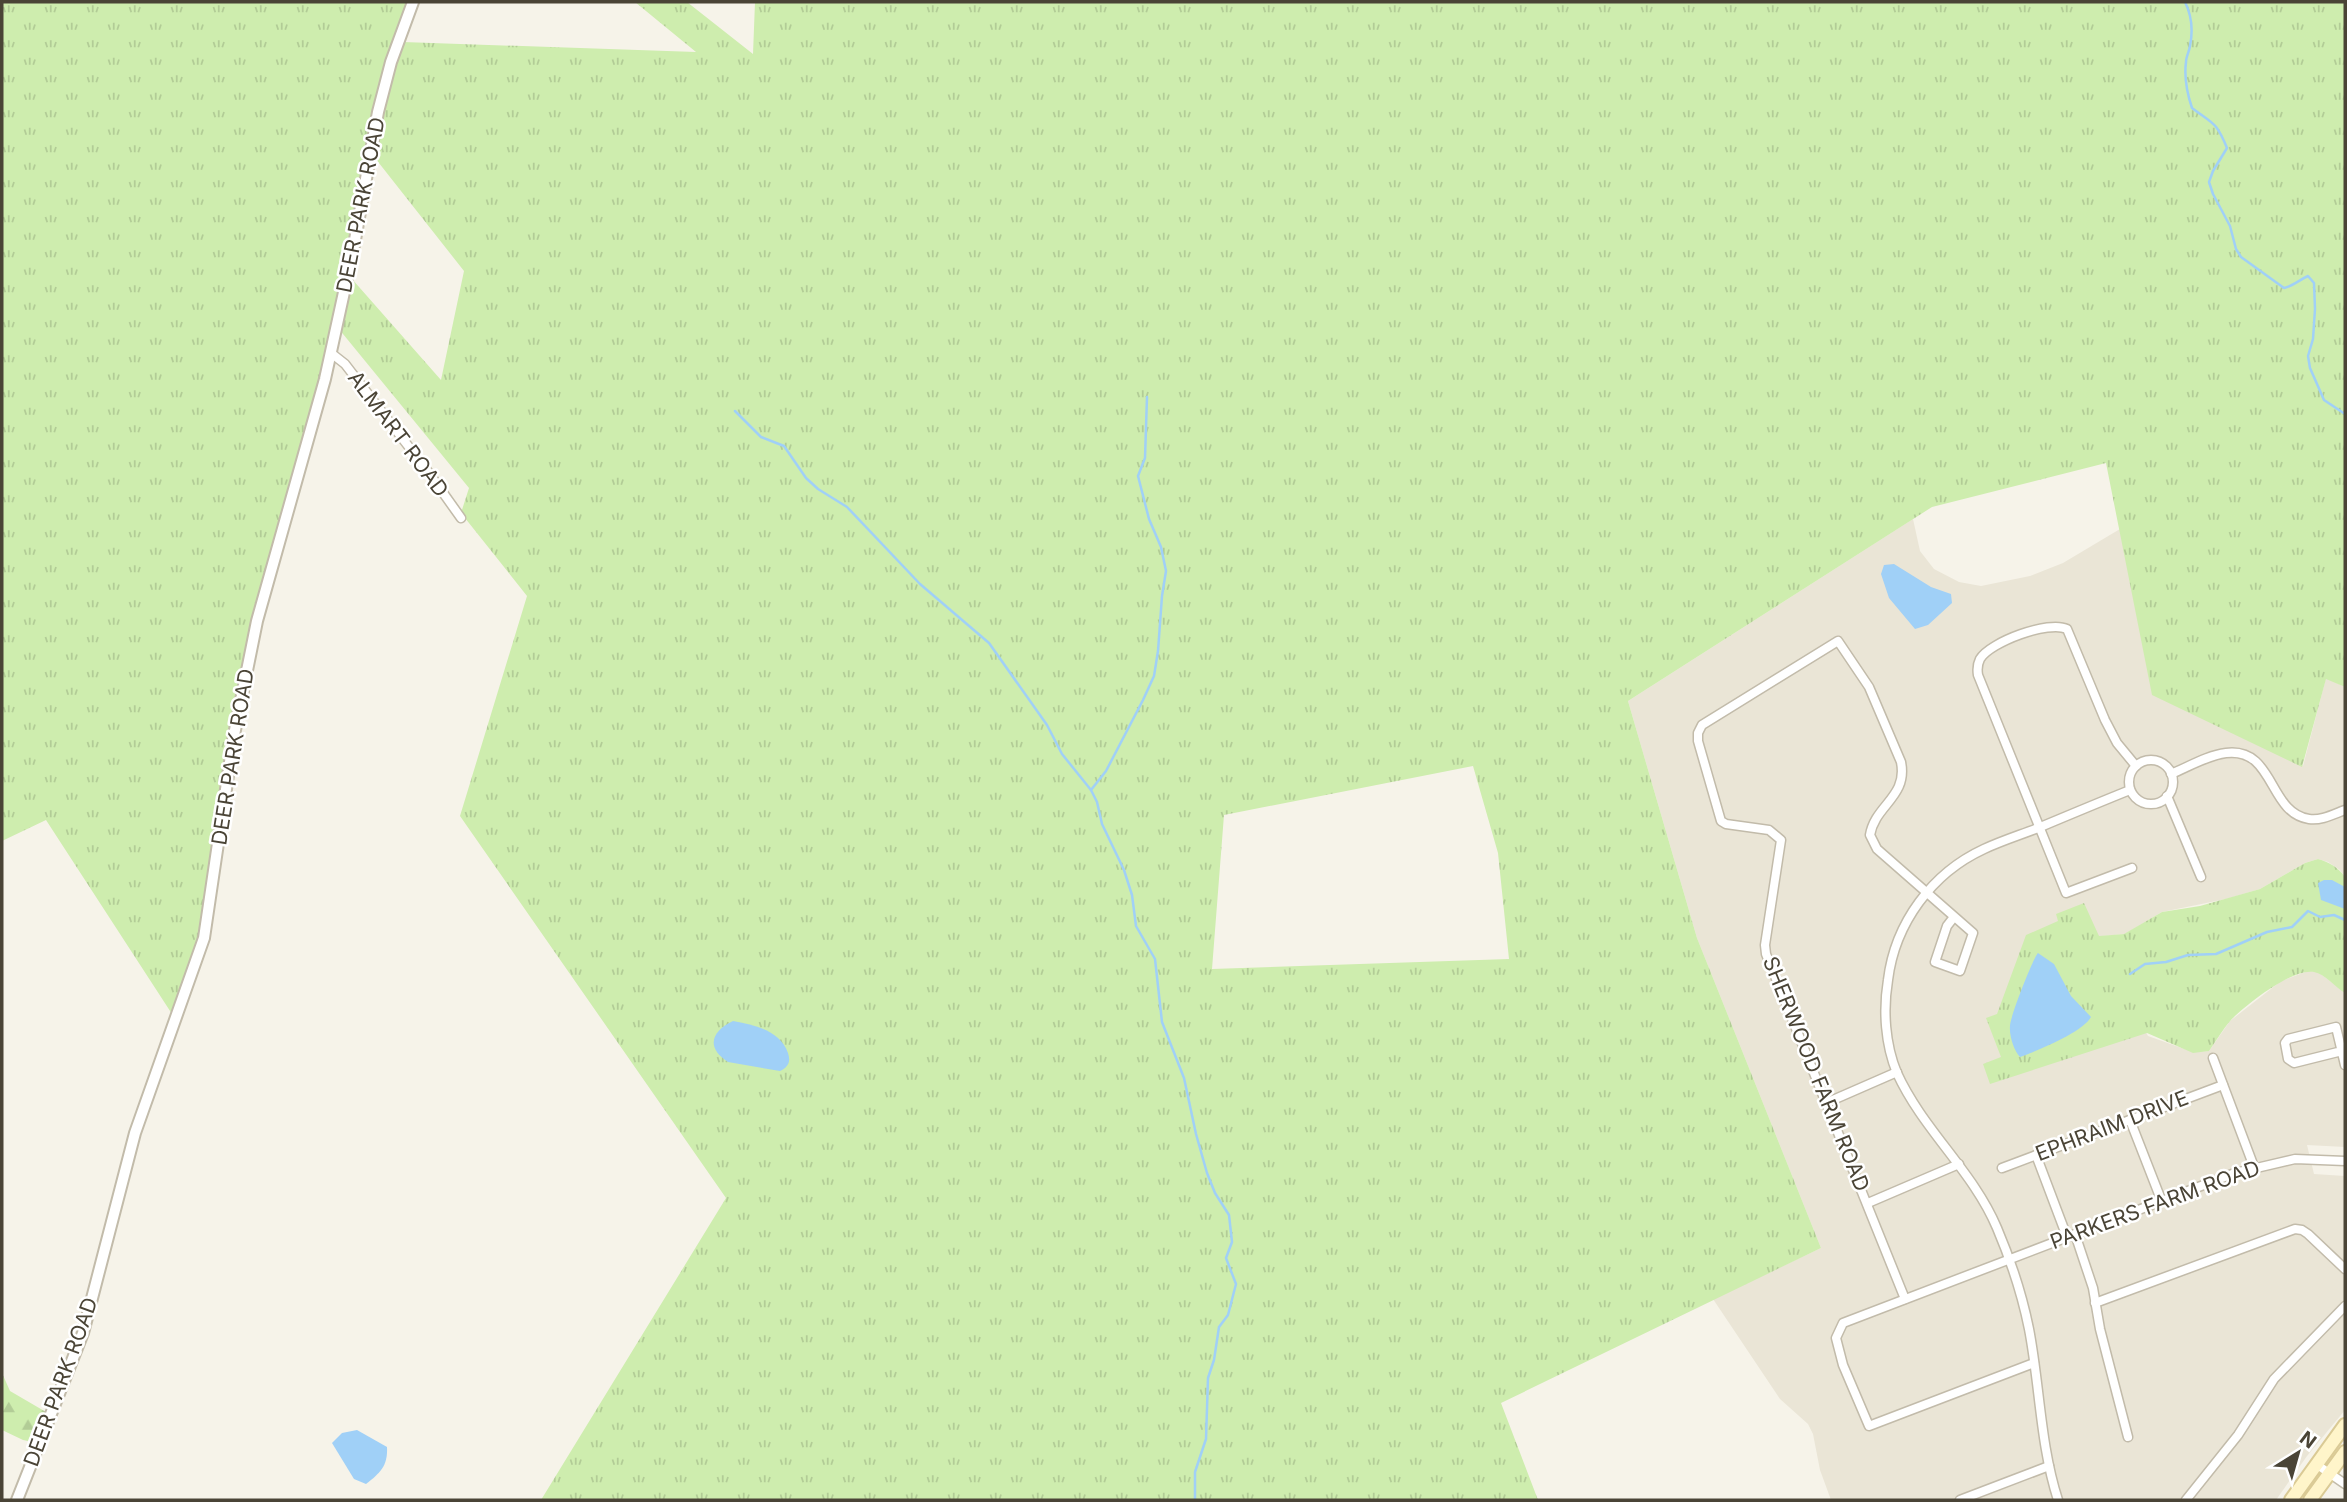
<svg xmlns="http://www.w3.org/2000/svg" width="2347" height="1502" font-family="Inter,sans-serif">
  <defs>
    <pattern id="forest-firs" width="22" height="20" patternUnits="userSpaceOnUse" patternTransform="scale(1.75)"><rect width="22" height="20" fill="#ceedae"/><path d="M5 1l3.5 6h-7zM16 11l3.5 6h-7z" fill="#b2cc96"/></pattern>
    <pattern id="park-tufts" width="24" height="20" patternUnits="userSpaceOnUse" patternTransform="scale(1.75)"><rect width="24" height="20" fill="#ceedae"/><path d="M3 7l-1-3M5 7V3M7 7l1-3M15 17l-1-3M17 17v-4M19 17l1-3" fill="none" stroke="#b2cc96"/></pattern>
  </defs>
  <rect width="100%" height="100%" fill="#f6f3e9"/>
  <!-- residential -->
  <polygon fill="#eae5d6" points="1913,519 1920,551 1934,569 1959,582 1981,586 2030,576 2063,563 2120,529 2303,766 2326,678 2345,687 2345,877 2340,870 2328,862 2318,859 2305,863 2260,889 2226,899 2162,912 2125,934 2103,936 2117,979 2148,1036 2193,1052 2209,1051 2230,1021 2281,981 2308,971 2318,972 2345,992 2345,1147 2307,1145 2314,1174 2345,1176 2345,1410 2307,1456 2276,1500 1831,1500 1820,1470 1813,1434 1808,1424 1780,1399 1713,1299 1821,1248 1697,938 1628,701"/>
  <!-- forest -->
  <polygon fill="url(#forest-firs)" points="2,1373 10,1391 46,1412 33,1442 23,1440 2,1430"/>
  <!-- park -->
  <g fill="url(#park-tufts)" fill-rule="evenodd">
    <path d="M2 2H417L403 42 696 52 635 2H687L753 54 755 2H2345V687L2326 679 2302 767 2152 695 2106 463 1932 507 1628 701 1697 938 1821 1248 1501 1403 1538 1500H541L726 1198 460 816 527 596 461 513 469 488 334 323 315 400 251 623 198 945 172 1014 46 820 2 841ZM375 158 464 271 441 380 352 279ZM1473 766 1498 853 1509 959 1212 969 1224 815Z"/>
    <path d="M2318 859C2329 862 2338 867 2345 877V993C2335 987 2325 974 2314 972 2292 968 2246 1005 2231 1020 2223 1029 2216 1041 2209 1051L2193 1053 2147 1033 1990 1084 1983 1064 2001 1057 1986 1018 1997 1014 2026 935 2058 921 2056 914 2084 903 2099 936 2124 934 2162 912 2200 906 2260 889 2305 863Z"/>
  </g>
  <!-- water -->
  <g fill="#a0d0f7">
    <polygon points="1894,564 1931,587 1951,594 1952,603 1928,625 1915,629 1889,598 1881,574 1884,565"/>
    <polygon points="2324,880 2332,880 2345,887 2345,909 2321,900 2318,883"/>
    <path d="M2038 953 2054 964 2071 996 2091 1017C2083 1032 2037 1051 2020 1057 2014 1051 2009 1035 2010 1026 2010 1017 2033 958 2038 953Z"/>
    <path d="M733 1021C754 1025 780 1030 788 1053 791 1062 788 1067 780 1071L728 1062C705 1047 712 1031 733 1021Z"/>
    <path d="M357 1430 387 1447C388 1466 380 1473 366 1484L354 1479 332 1443 342 1433Z"/>
  </g>
  <g fill="none" stroke-linecap="round" stroke-linejoin="round">
    <!-- stream -->
    <g stroke="#a0d0f7" stroke-width="2.5">
      <path d="M2185 2C2192 16 2193 31 2190 46 2189 52 2186 57 2186 62 2184 77 2187 93 2192 108 2213 124 2216 121 2227 148L2213 171 2209 182 2213 194 2230 226 2236 249 2241 257 2284 288C2293 286 2299 280 2308 276L2314 283 2315 309 2313 339 2308 356 2310 368 2324 400 2345 414"/>
      <polyline points="735,411 761,437 784,446 806,478 818,489 847,507 920,584 989,643 1047,725 1062,754 1091,790 1097,802 1102,824 1124,870 1132,895 1136,926 1155,959 1162,1022 1184,1078 1196,1134 1207,1173 1215,1193 1229,1215 1232,1242 1226,1258 1236,1284 1228,1315 1219,1327 1214,1360 1208,1378 1206,1439 1195,1472 1195,1500"/>
      <polyline points="1091,790 1106,771 1143,700 1154,676 1158,651 1162,596 1166,571 1161,547 1149,519 1138,476 1145,458 1147,397"/>
      <polyline points="2130,974 2145,964 2166,962 2188,955 2216,954 2267,932 2292,927 2308,911 2320,917 2334,915 2345,920"/>
    </g>
    <!-- minor casing -->
    <g stroke="#c2bbaa" stroke-width="11">
      <g id="minor">
        <polyline points="331,353 345,364 429,473 461,518"/>
        <circle cx="2151" cy="782" r="22"/>
        <path d="M2171 774C2188 767 2208 755 2226 753 2275 747 2268 813 2309 819 2321 821 2334 814 2345 810"/>
        <polyline points="2167,796 2201,877"/>
        <path d="M2132 868 2066 893 1978 675C1977 669 1977 665 1980 659 1990 642 2049 620 2067 629L2105 720 2117 743 2136 766"/>
        <polyline points="2342,1051 2294,1063 2288,1059 2285,1043 2288,1039 2336,1027 2345,1065"/>
        <polyline points="2213,1058 2254,1167"/>
        <polyline points="1826,1103 1897,1072"/>
        <polyline points="2130,1120 2162,1202"/>
        <polyline points="2036,1155 2067,1237"/>
        <polyline points="2002,1168 2223,1085"/>
        <polyline points="1868,1203 1959,1164"/>
        <polyline points="2075,1234 2093,1288 2100,1329 2128,1437"/>
        <path d="M1905 1299 1766 954 1765 945 1781 840 1769 830 1726 824 1721 821 1698 741V733L1702 725 1838 641 1869 687 1901 762C1908 797 1875 805 1870 835L1877 849 1973 933 1960 971 1935 962 1947 926 1954 917"/>
        <polyline points="2095,1303 2295,1229 2302,1230 2308,1234 2345,1269"/>
        <polyline points="2034,1363 1869,1426 1843,1365 1836,1338 1843,1323 2235,1173 2295,1159 2345,1161"/>
        <polyline points="2316,1464 2345,1484"/>
        <polyline points="1960,1500 2049,1466"/>
        <path d="M2058 1500C2040 1444 2040 1386 2029 1329 2022 1294 2011 1261 1997 1228 1973 1171 1923 1130 1897 1073 1885 1044 1883 1010 1888 980 1895 923 1932 873 1984 849 2001 841 2020 835 2038 828 2069 815 2100 802 2130 790"/>
        <polyline points="2186,1500 2238,1435 2274,1379 2345,1306"/>
      </g>
    </g>
    <!-- tertiary casing -->
    <g stroke="#c2bbaa" stroke-width="14">
      <polyline id="tertiary" points="17,1500 83,1333 135,1133 204,938 234,735 257,621 325,379 353,251 378,112 391,62 413,2"/>
    </g>
    <!-- secondary casing -->
    <g stroke="#daca95" stroke-width="16">
      <g id="secondary">
        <polyline points="2291,1500 2345,1425"/>
        <polyline points="2310,1500 2345,1452"/>
      </g>
    </g>
    <!-- minor -->
    <use href="#minor" stroke="#fff" stroke-width="8"/>
    <!-- tertiary -->
    <use href="#tertiary" stroke="#fff" stroke-width="10"/>
    <!-- secondary -->
    <use href="#secondary" stroke="#fff5ca" stroke-width="12"/>
  </g>
  <g text-anchor="middle" stroke-width="5" stroke-linejoin="round" paint-order="stroke">
    <!-- street labels -->
    <g font-size="21" fill="#4a4436" stroke="#fff">
      <text transform="translate(361 205) rotate(-79)" y="7">DEER PARK ROAD</text>
      <text transform="translate(398 434) rotate(53)" y="7">ALMART ROAD</text>
      <text transform="translate(233 757) rotate(-81)" y="7">DEER PARK ROAD</text>
      <text transform="translate(1816 1074) rotate(68)" y="7">SHERWOOD FARM ROAD</text>
      <text transform="translate(2112 1126) rotate(-21)" y="7">EPHRAIM DRIVE</text>
      <text transform="translate(2155 1205) rotate(-20)" y="7">PARKERS FARM ROAD</text>
      <text transform="translate(61 1382) rotate(-70)" y="7">DEER PARK ROAD</text>
    </g>
  </g>
  <!-- border -->
  <rect width="2347" height="1502" fill="none" stroke="#4a4436" stroke-width="7"/>
  <!-- north arrow -->
  <g transform="translate(2298 1453) rotate(37)" stroke="#ffffff" stroke-width="5" paint-order="stroke">
  <path d="M0-5L12 26L0 18L-12 26Z" fill="#4a4436"/>
  <text y="-10" font-size="19" font-weight="bold" text-anchor="middle" fill="#4a4436">N</text>
  </g>
</svg>
